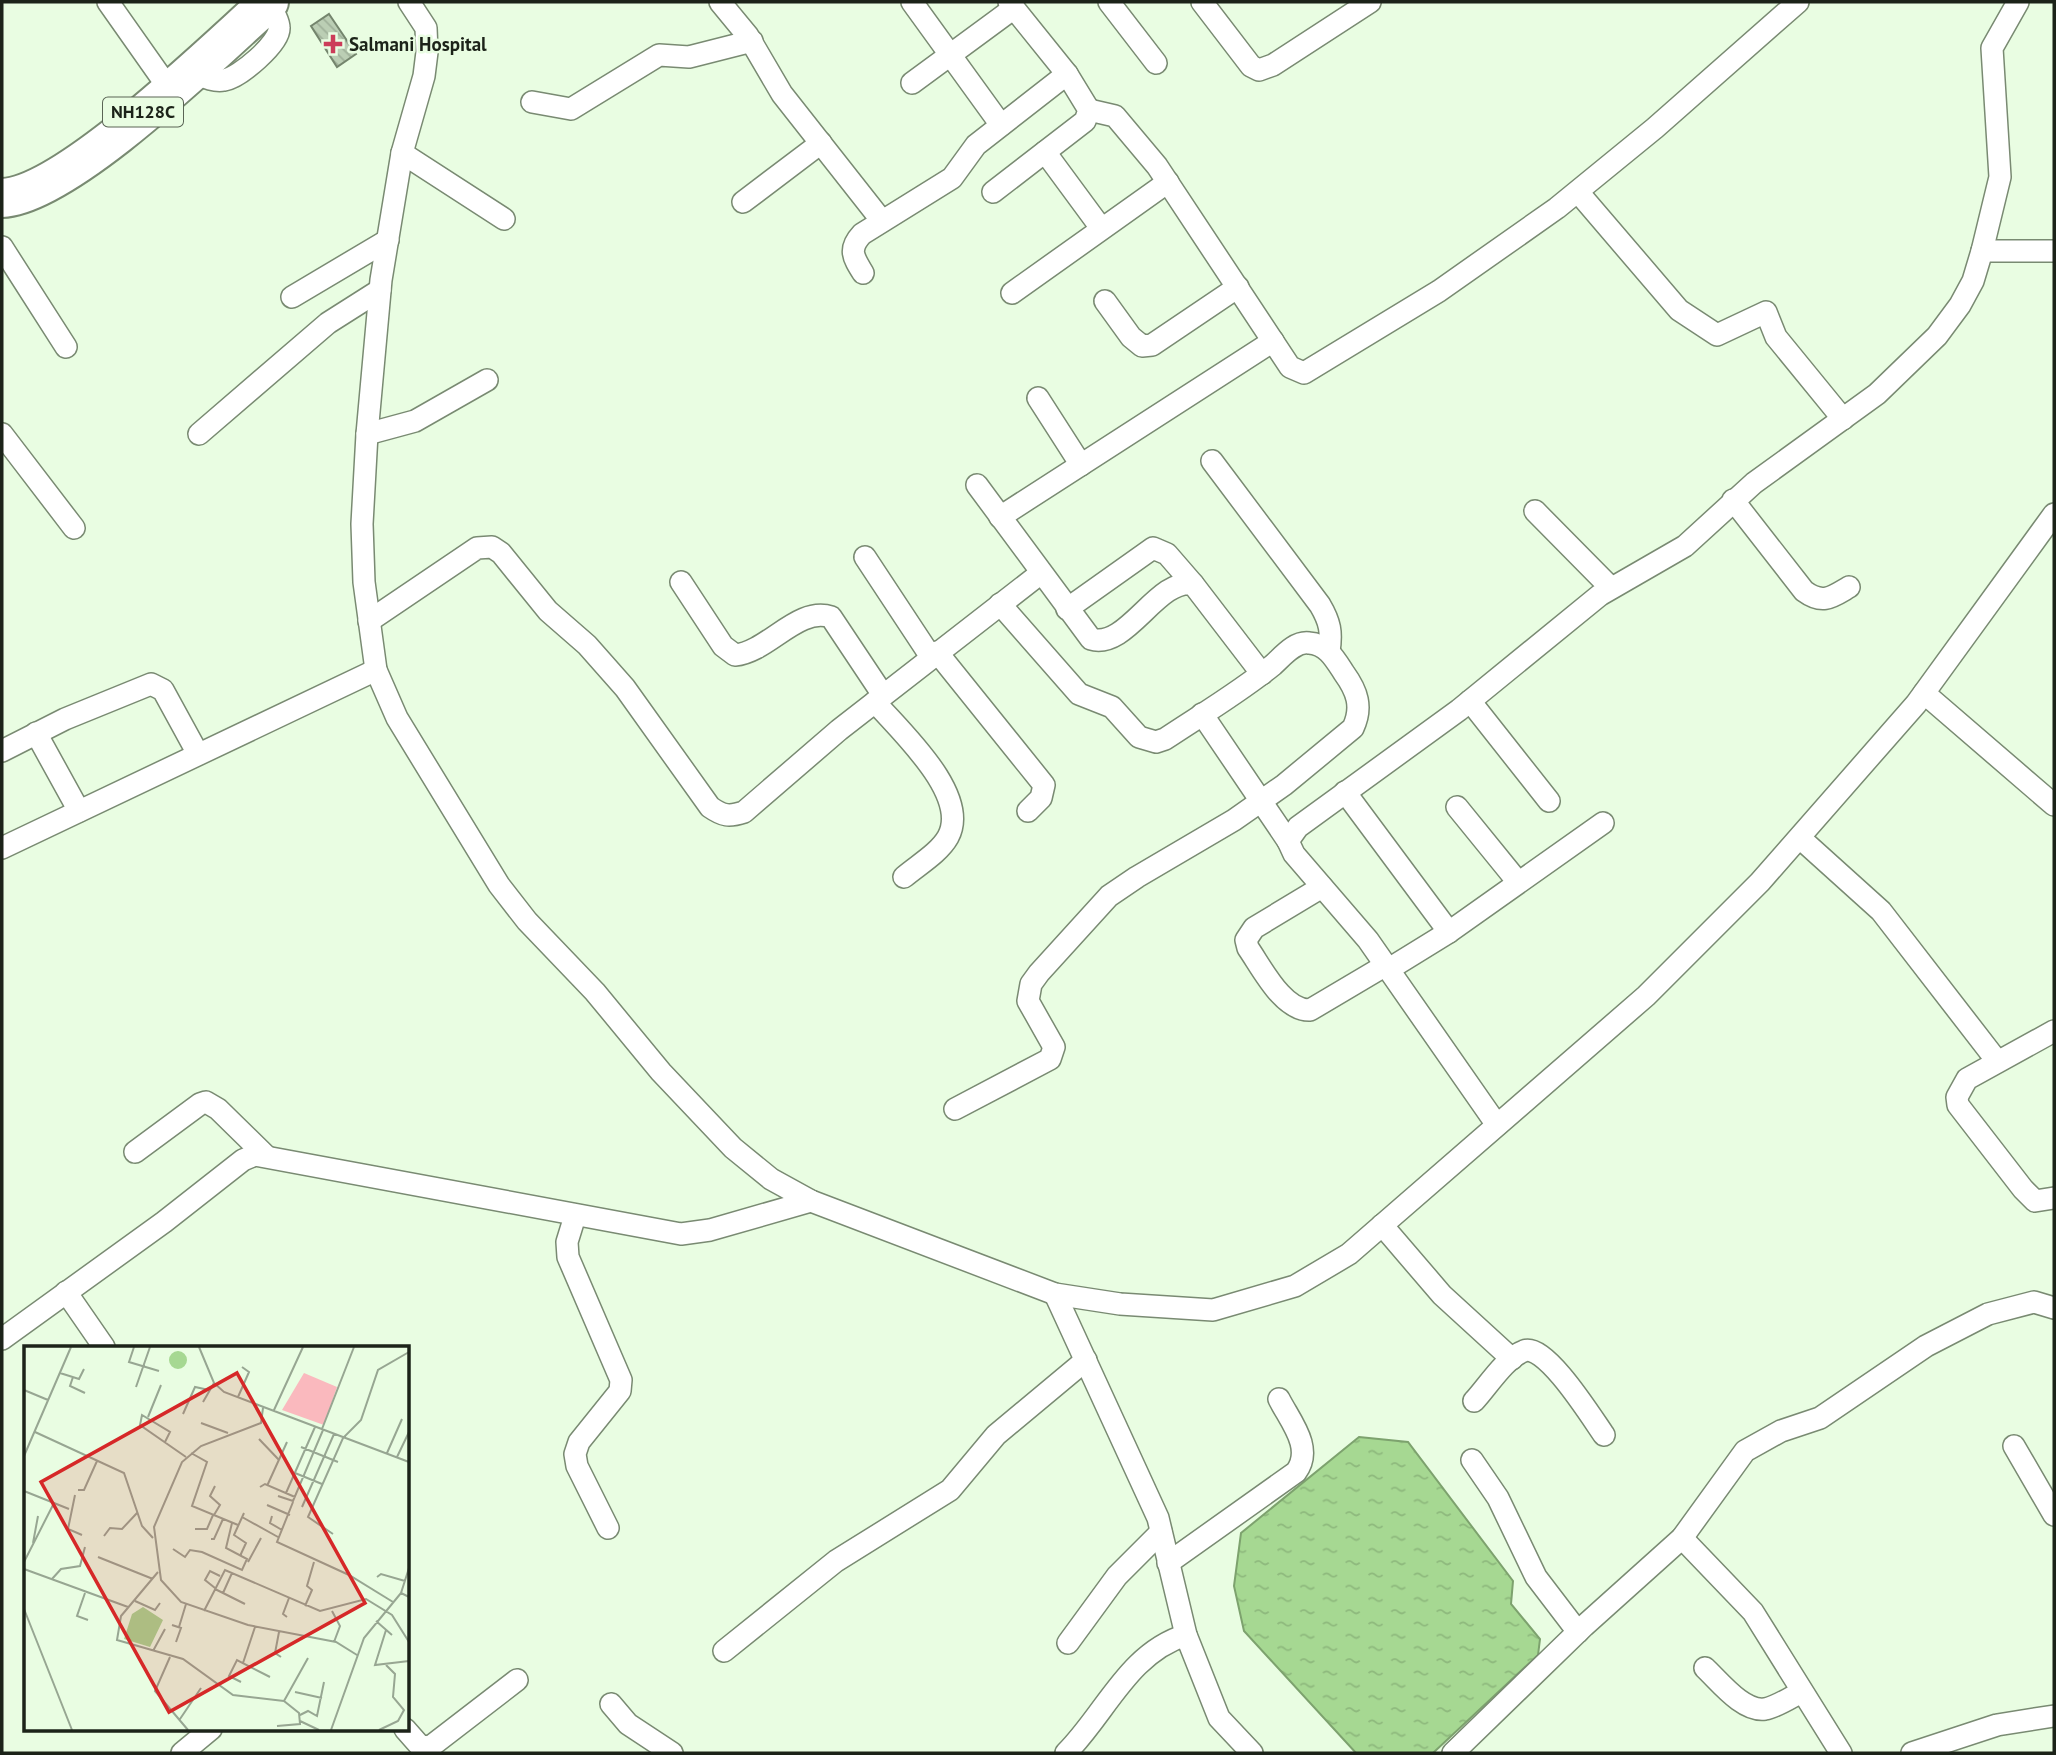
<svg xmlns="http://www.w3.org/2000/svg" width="2056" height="1755" font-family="'PT Sans',sans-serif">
  <defs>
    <pattern id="water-ripples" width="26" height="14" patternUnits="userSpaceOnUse" patternTransform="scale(1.75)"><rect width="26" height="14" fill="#a6d892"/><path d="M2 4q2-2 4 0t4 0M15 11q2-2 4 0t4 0" fill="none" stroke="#8eb97d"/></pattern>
    <pattern id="building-back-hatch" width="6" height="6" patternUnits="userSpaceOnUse" patternTransform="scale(1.75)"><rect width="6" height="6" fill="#bbceb4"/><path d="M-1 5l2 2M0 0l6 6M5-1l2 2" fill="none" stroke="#a0b19a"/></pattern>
  </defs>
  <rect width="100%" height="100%" fill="#e9fde2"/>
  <!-- water -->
  <polygon fill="url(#water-ripples)" stroke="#7da26e" stroke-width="2" points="1359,1437 1408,1442 1513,1581 1511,1604 1540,1639 1538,1655 1433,1753 1356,1753 1244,1631 1234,1586 1241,1533"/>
  <!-- building -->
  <polygon fill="url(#building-back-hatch)" stroke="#74856d" stroke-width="2" points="329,14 356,54 337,67 311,26"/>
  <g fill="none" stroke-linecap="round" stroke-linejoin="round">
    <!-- street casing -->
    <g stroke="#798a72" stroke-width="24">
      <g id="street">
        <polyline points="108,2 170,90"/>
        <polyline points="409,2 426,28 427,52 424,76 402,153 381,280 367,434 362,524 364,582 376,670 397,718 499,885 527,921 595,992 661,1072 733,1148 771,1179 811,1201 1055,1294 1120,1304 1213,1310 1295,1286 1349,1254 1646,996 1760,882 1916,704 2054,514"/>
        <polyline points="720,2 748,36 782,94 882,221"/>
        <polyline points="912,2 1001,125"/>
        <polyline points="1109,2 1156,63"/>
        <polyline points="1202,2 1251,66 1259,70 1273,65 1370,2"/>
        <path d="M192 72C202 76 213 82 224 80 239 78 280 43 279 28 279 20 272 10 268 3"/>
        <polyline points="912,83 1014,8"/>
        <polyline points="532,102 571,109 659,55 689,57 752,41"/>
        <polyline points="1089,110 1115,116 1157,166 1290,367 1304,373 1439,291 1557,208 1655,128 1798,2"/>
        <polyline points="1045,152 1101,228"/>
        <polyline points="402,153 504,219"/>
        <polyline points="993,192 1085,121 1089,110 1067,74 1009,2"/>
        <polyline points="1578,192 1679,310 1717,335 1766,312 1776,337 1843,419"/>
        <polyline points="743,202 821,143"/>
        <polyline points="2,247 66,347"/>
        <polyline points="1982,251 2054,251"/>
        <path d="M863 273C853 257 848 249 862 234L952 178 976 145 1067 74"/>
        <polyline points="1012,293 1168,182"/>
        <polyline points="292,297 388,240"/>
        <polyline points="1105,301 1131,337 1142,346 1152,345 1238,287"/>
        <polyline points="1038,398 1081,465"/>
        <polyline points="2,434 74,528"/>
        <polyline points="199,434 328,323 380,290"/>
        <polyline points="367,434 415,421 487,380"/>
        <path d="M1212 461 1320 605C1330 622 1332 632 1329 651"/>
        <path d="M977 485 1091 639C1127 650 1157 578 1193 584L1262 674"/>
        <path d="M1733 500 1804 591C1823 605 1832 597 1849 587"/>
        <polyline points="1535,511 1611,588"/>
        <polyline points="1000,517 1273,341"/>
        <polyline points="865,557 931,657"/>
        <path d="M681 582 723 646 735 655C768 652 798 606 831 617L883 695"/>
        <polyline points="1067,609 1153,548 1167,554 1193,584"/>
        <path d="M369 621 477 548 492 547 501 553 548 611 587 645 625 688 710 807C723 816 729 817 744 812L839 730 1041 573"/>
        <polyline points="937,652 1044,785 1041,798 1028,811"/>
        <polyline points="1924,693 2054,805"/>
        <polyline points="1470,701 1549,801"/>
        <path d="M875 702C900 731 971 795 948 837 939 853 918 865 904 877"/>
        <polyline points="1202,714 1288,841"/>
        <polyline points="36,733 79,811"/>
        <polyline points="2,751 65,719 151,684 163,690 198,754"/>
        <polyline points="1345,792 1449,932"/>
        <polyline points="1457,807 1518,882"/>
        <polyline points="1800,838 1881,911 1997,1061"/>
        <polyline points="2,848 376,670"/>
        <path d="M1322 887 1254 928 1246 940 1248 948C1262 968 1283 1011 1310 1010L1386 965"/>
        <polyline points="1389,969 1449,932 1603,823"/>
        <polyline points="2054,1031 1967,1079 1957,1097 1958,1105 2023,1189 2035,1201 2054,1198"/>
        <path d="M955 1109 1050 1059 1054 1047 1028 1001 1031 984 1039 973 1109 896 1137 877 1234 820 1284 785 1353 728C1363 707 1357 691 1344 673 1335 659 1327 644 1309 643 1295 641 1283 656 1273 665 1240 692 1201 715 1165 739L1156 742 1139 737 1112 707 1079 694 1000 604"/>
        <polyline points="1497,1125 1368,940 1294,854 1288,841 1298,827 1459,710 1600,595 1685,546 1754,483 1877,394 1937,336 1960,305 1973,281 1982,251 2000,177 1992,48 2018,2"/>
        <polyline points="135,1152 200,1104 206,1102 218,1109 266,1156"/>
        <polyline points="575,1216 567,1242 568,1257 621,1380 620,1391 579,1442 575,1454 577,1466 608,1528"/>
        <polyline points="1382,1225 1442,1295 1512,1359"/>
        <polyline points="66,1292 104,1347"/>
        <polyline points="1055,1294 1158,1518 1186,1635 1219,1718 1252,1753"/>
        <polyline points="2,1339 164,1222 243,1160 255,1155 681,1234 710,1230 811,1201"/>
        <path d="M1474 1401C1488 1386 1505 1358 1524 1351 1545 1342 1592 1418 1604 1435"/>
        <polyline points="2014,1446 2054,1515"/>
        <polyline points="1472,1460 1498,1498 1536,1577 1578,1632"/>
        <polyline points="1682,1538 1753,1612 1841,1753"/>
        <path d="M1168 1563 1296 1472C1314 1448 1290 1421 1279 1399"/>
        <polyline points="1068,1643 1117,1576 1161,1532"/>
        <polyline points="724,1651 836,1561 950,1490 996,1435 1086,1360"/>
        <path d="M1705 1668C1720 1682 1743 1712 1765 1709 1776 1707 1790 1698 1801 1692"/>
        <polyline points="611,1704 628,1724 672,1753"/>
        <polyline points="405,1729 420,1746 430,1747 517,1680"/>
        <polyline points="182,1753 211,1729"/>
        <path d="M1066 1753C1106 1713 1128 1653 1186 1635"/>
        <polyline points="1453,1753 1584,1626 1682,1538 1745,1451 1781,1431 1820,1418 1926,1346 1988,1314 2034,1302 2054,1308"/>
        <polyline points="1912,1753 1997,1725 2054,1716"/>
      </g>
    </g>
    <!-- highway casing -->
    <g stroke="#798a72" stroke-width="42">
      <path id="highway" d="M2 198C67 196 217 48 269 2"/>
    </g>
    <!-- street -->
    <use href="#street" stroke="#fff" stroke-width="21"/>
    <!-- highway -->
    <use href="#highway" stroke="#fff" stroke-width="38"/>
  </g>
  <!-- markers -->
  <path fill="#cc3c59" stroke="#e9fde2" stroke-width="2.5" d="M329.5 33.5h7v7h7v7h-7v7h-7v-7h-7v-7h7z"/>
  <g text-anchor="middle" stroke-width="5" stroke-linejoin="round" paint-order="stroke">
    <!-- shield labels -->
    <rect fill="#e9fde2" stroke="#5a6455" stroke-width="2" x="103" y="97.5" width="80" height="29" rx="5"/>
    <g font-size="18" font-weight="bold" fill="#1c2319">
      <text x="143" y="118">NH128C</text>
    </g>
    <!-- poi labels -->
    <g font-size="19" font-weight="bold" fill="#1c2319" stroke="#e9fde2" text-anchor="start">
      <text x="349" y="51">Salmani Hospital</text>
    </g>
  </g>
  <!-- overview -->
  <g transform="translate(24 1346)">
    <rect width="385" height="385" fill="#e9fde2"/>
    <path d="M280 27 313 41 300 79 258 64Z" fill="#fab9be"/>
    <path d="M145 14a9 9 0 1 1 18 0a9 9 0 1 1-18 0ZM119 261 139 274 126 301 100 293 108 268Z" fill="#a6d892"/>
    <path fill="none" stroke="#97a692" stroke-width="2" d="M110 1 105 16 135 25M175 1 190 37 200 46 385 116M36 27 55 33 60 23M49 31 46 40 61 47M112 41 126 1M0 44 24 54M214 51 225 26 218 21M179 56 190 37M239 62 237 77 177 100 158 116 130 181 137 234 157 256 224 279 312 296 333 309M250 64 279 1M159 68 171 41 185 44M124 71 137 39M177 77 204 87M298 83 330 1M11 86 100 127 118 180 129 192M235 93 255 114M141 96 146 86 118 69 116 79 162 111M277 101 314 116M167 107 183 116 168 160 214 179M363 107 378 73M0 110 47 1M373 111 385 86M271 127 298 138M243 140 263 96M236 141 241 138 271 151M54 144H60L73 115M0 145 45 163M262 147 291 81M51 149 44 183 58 189M254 150 269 155 299 84M269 156 253 196 325 229 369 256M243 159 266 169M278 161 310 88M190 169 196 159 186 150 191 140M248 170 246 177 258 184M218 171 254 191M171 183H183L189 169M309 188 284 171 319 92 337 74 354 24 385 6M80 190 86 182 98 183 113 167M187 193H190L199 173M9 197 14 170M149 203 161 211 166 204 178 206 218 224 223 213 202 202 208 177M216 210 222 197 210 189 220 167M74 211 129 233M0 216 30 157M224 216 237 192M385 222 377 247 385 251M0 223 104 261M134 226 97 270 93 294 159 313 209 349 260 355M353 231 357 228 381 235M28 233 37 223 56 220 61 201M191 242 181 234 186 225 196 230M191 243 221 258M61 247 53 270 64 274M199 247 208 227M111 255 131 264 136 257M281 260 288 244 283 240 290 216M0 263 48 384M180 265 201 224 296 265 342 253 368 269 385 296M308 265 316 280 310 296M263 271 259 268 265 252M352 275 368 289M148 279 157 282 152 296M155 281 162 258M362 284 351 319 385 315M255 286 251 307 257 311M129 305 141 283M146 311 131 345 164 384M219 317 231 281M217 336 205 330 213 314 246 331M271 346 298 352M276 369 284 365 293 370 300 336M156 373 177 342M276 375 295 384M253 380 276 378 275 367 260 355 284 312M307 384 340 292 377 247M355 384 374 375 380 364 369 351 371 328 362 319"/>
    <path fill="#d62828" fill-opacity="0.15" stroke="#d62828" stroke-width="3.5" d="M213 27 341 257 145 366 17 136Z"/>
    <rect width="385" height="385" fill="none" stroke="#1c2319" stroke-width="3.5"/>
  </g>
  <!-- border -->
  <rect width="2056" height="1755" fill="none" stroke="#1c2319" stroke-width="7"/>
</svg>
